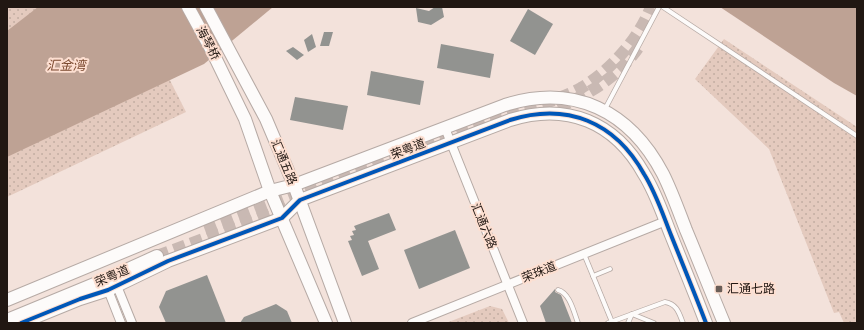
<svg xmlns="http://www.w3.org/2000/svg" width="864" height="330" font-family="Bitter,'Noto Sans SC',serif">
  <defs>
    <pattern id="grass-dots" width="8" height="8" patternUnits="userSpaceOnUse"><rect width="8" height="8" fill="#e4cabe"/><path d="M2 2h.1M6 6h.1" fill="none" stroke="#c3ada2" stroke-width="1.8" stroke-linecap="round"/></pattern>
  </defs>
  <rect width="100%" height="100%" fill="#f3e2db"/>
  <!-- grass -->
  <g fill="url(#grass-dots)">
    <polygon points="7,7 133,7 186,112 7,197"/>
    <polygon points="724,39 857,127 857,323 844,323 839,312 834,313 769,149 695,79"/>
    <polygon points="490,306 502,309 509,323 446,323"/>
  </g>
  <!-- water -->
  <g fill="#bea294">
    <polygon points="38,7 273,7 204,64 7,157 7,31"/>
    <polygon points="720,7 857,7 857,96 834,83"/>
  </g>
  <!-- building -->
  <g fill="#929390">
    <polygon points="435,7 442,7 444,17 431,25 418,22 416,8 429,11"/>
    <polygon points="528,9 553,24 535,55 510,41"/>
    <polygon points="324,32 333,32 329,46 320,46"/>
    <polygon points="312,34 316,47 308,52 304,40"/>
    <polygon points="441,44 494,54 490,78 437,68"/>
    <polygon points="293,47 304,55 297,60 286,51"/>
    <polygon points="371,71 424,81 420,105 367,95"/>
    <polygon points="295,97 348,106 343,130 290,120"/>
    <polygon points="389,213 396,230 368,241 379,269 362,276 348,241 352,240 350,236 354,235 352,231 356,230 354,226"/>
    <polygon points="455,230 470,268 419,289 404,250"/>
    <polygon points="207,275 226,323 166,323 159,307 166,291"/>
    <polygon points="555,289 555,292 561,295 572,323 546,323 540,306"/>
    <polygon points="276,304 287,311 292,323 240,323 244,317"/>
  </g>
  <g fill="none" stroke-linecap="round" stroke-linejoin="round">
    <!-- secondary-tunnel -->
    <g stroke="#c9b9b3" stroke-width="12" stroke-dasharray="12 6" stroke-linecap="butt">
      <path d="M541 114C579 100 614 82 638 48"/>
      <path d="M205 230C297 195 389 158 481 122 513 110 550 105 581 88 611 70 638 40 651 7"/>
      <polyline points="157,256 288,208"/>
    </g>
    <!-- lane casing -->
    <g stroke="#b6aaa5" stroke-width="5.5">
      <g id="lane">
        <polyline points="663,7 857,136"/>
        <polyline points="605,109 659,7"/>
        <polyline points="584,254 612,322"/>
        <polyline points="593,276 610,269"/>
        <path d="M558 290C570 293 574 313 578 323"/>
        <path d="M608 323 665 302C677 304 679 313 683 323"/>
        <polyline points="628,323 632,314 654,323"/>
      </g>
    </g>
    <!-- street casing -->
    <g stroke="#b6aaa5" stroke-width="10">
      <g id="street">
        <polyline points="445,128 523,323"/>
        <polyline points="117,286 132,323"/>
        <polyline points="108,290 121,323"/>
        <polyline points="412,323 666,221"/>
      </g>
    </g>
    <!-- secondary casing -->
    <g stroke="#b6aaa5" stroke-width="14">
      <g id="secondary">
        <polyline points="188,7 211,49 245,119 270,191 326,323"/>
        <polyline points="206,7 266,119 294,185 345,323"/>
        <path d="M7 300 270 191 294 185 505 105C574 83 630 111 663 174 672 192 679 212 686 230 699 261 711 292 724 323"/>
        <polyline points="7,320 104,280 157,256"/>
        <path d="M21 323 80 299 108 290 168 261 282 218 300 200 510 120C567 102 615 122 644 174 656 193 663 215 671 235 683 265 695 294 706 323"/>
      </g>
    </g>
    <!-- lane -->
    <use href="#lane" stroke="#fdfbfa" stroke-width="4"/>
    <!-- street -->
    <use href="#street" stroke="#fdfbfa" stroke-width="8"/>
    <!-- secondary -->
    <use href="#secondary" stroke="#fdfbfa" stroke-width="12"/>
    <!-- cycleway casing -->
    <g stroke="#fddfd1" stroke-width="6">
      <path id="cycleway" d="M21 323 80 299 108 290 168 261 282 218 300 200 510 120C567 102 615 122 644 174 656 193 663 215 671 235 683 265 695 294 706 323"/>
    </g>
    <!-- cycleway -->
    <use href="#cycleway" stroke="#0057b8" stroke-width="4"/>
  </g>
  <!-- markers -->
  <rect fill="#6a5e58" stroke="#fddfd1" stroke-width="1.5" x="715" y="285" width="8" height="8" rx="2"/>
  <g text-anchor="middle" stroke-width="4" stroke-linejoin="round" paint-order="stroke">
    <!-- street labels -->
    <g font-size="12" fill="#211712" stroke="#fddfd1">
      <text transform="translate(208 43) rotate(62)" y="4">海琴桥</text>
      <text transform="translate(408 149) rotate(-21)" y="4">荣粤道</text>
      <text transform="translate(284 162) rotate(67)" y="4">汇通五路</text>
      <text transform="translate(484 226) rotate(68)" y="4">汇通六路</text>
      <text transform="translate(539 272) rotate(-22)" y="4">荣珠道</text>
      <text transform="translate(112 276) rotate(-23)" y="4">荣粤道</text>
    </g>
    <!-- poi labels -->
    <g font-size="12" fill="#211712" stroke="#fddfd1" text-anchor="start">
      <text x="727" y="293">汇通七路</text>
    </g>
    <!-- water labels -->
    <g font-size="13" font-style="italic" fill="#7b492f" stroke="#fddfd1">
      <text x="66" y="70">汇金湾</text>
    </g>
  </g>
  <!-- border -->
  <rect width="864" height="330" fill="none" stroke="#211712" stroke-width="16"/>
</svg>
